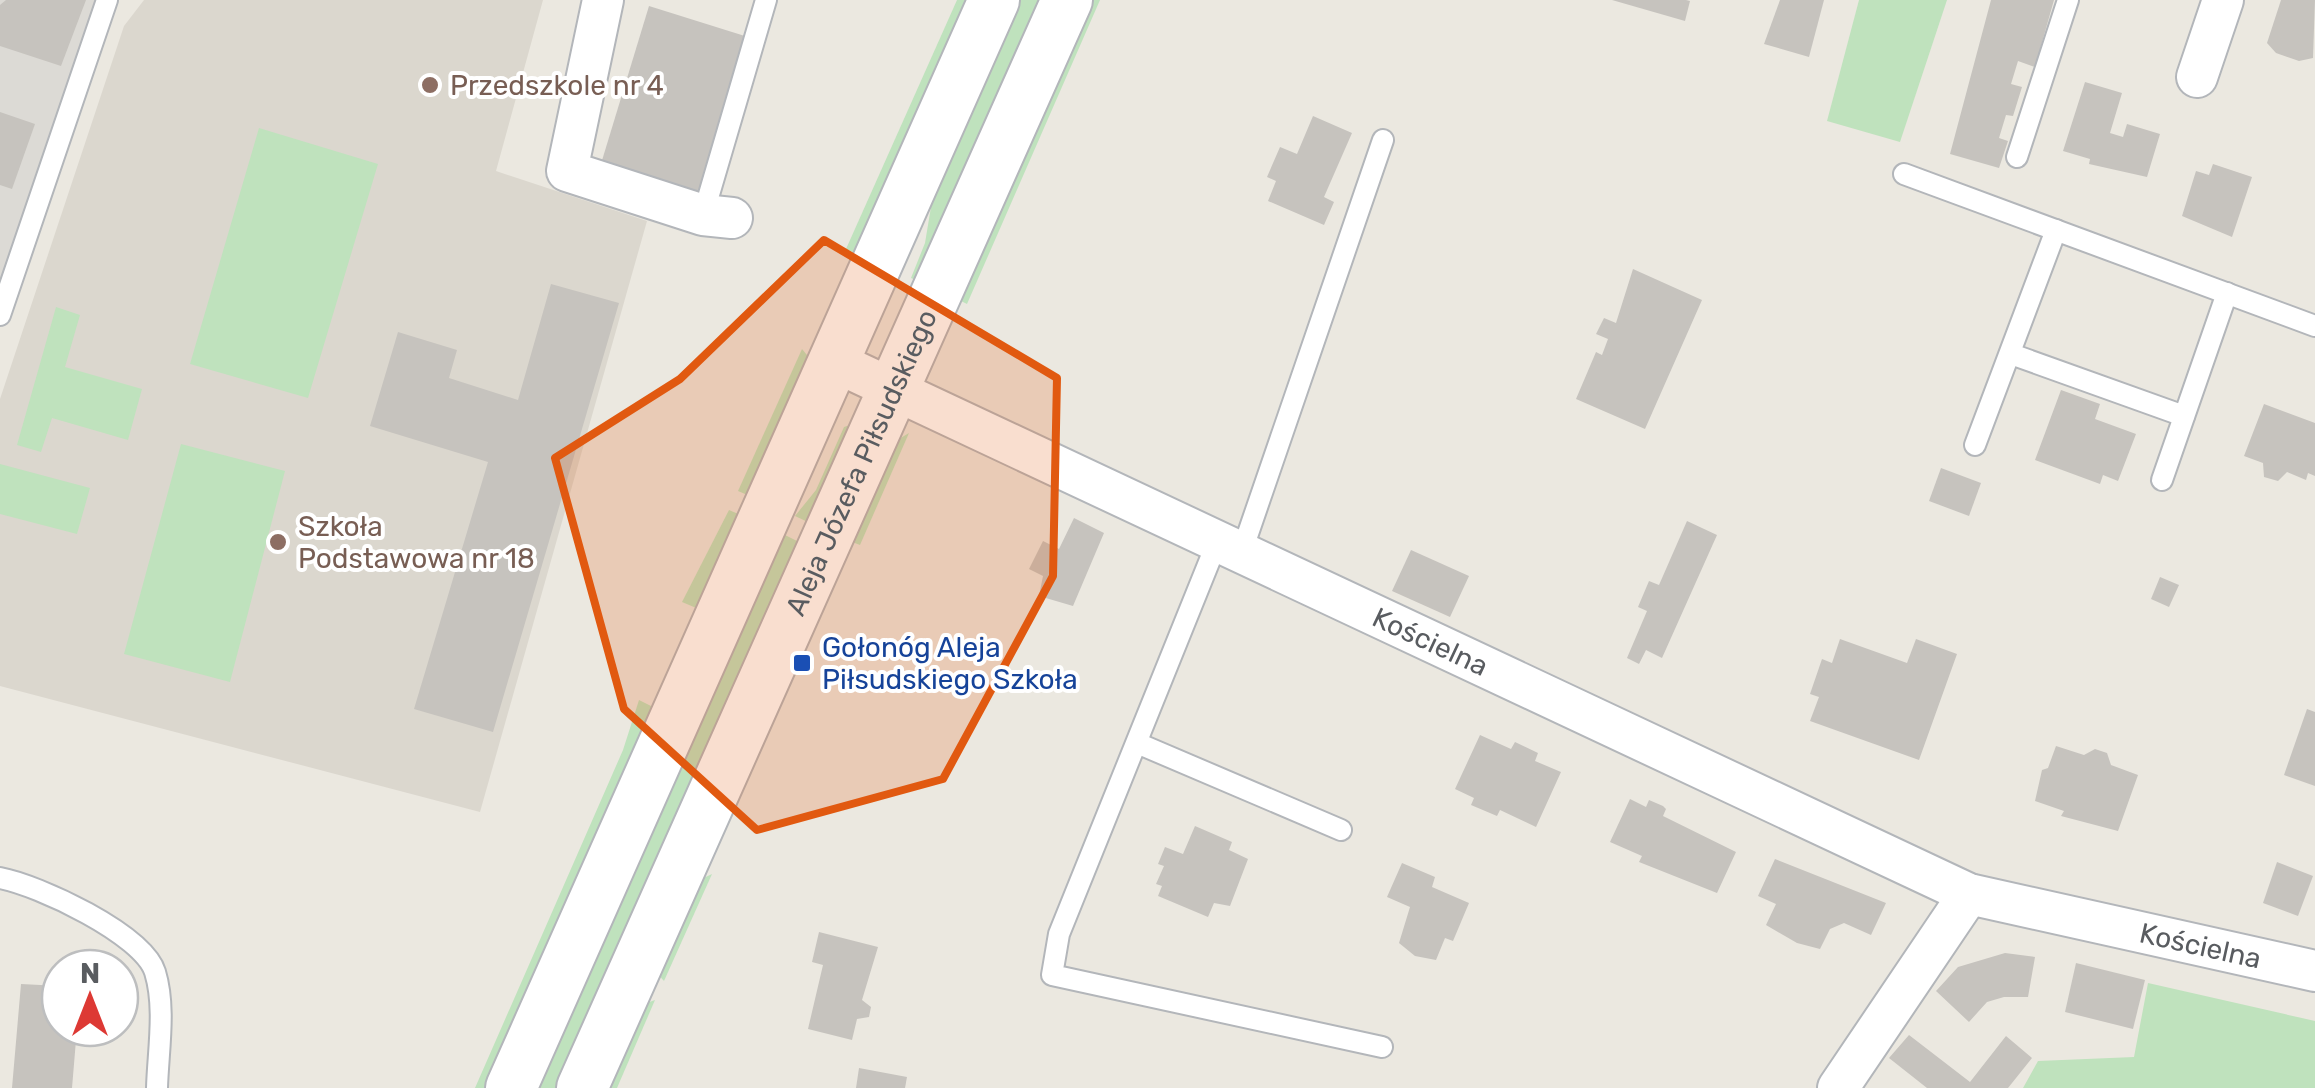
<svg xmlns="http://www.w3.org/2000/svg" width="2315" height="1088" font-family="Rubik,sans-serif">
  <rect width="100%" height="100%" fill="#ebe8e0"/>
  <!-- industrial -->
  <polygon fill="#dcdad5" points="0,0 102,0 0,318"/>
  <!-- education -->
  <polygon fill="#dbd7ce" points="144,0 543,0 496,171 647,221 480,812 0,686 0,399 124,26"/>
  <!-- green -->
  <g fill="#bfe2bd">
    <polygon points="957,0 973,0 859,255 846,249"/>
    <polygon points="1019,0 1045,0 920,282 911,278 925,243 934,189"/>
    <polygon points="1088,0 1100,0 967,304 955,298"/>
    <polygon points="1859,0 1947,0 1900,142 1827,121"/>
    <polygon points="259,128 378,164 308,398 190,364"/>
    <polygon points="56,307 80,315 65,367 142,389 128,440 52,418 41,452 17,445"/>
    <polygon points="802,349 812,361 752,497 738,491"/>
    <polygon points="850,425 853,427 812,524 795,516 816,490 844,427"/>
    <polygon points="909,433 860,545 847,540 894,442"/>
    <polygon points="181,444 285,471 230,682 124,654"/>
    <polygon points="0,464 90,488 77,534 0,514"/>
    <polygon points="729,510 743,516 701,610 682,602"/>
    <polygon points="781,533 803,544 560,1088 533,1088"/>
    <polygon points="639,700 657,709 487,1088 475,1088 623,750"/>
    <polygon points="712,874 664,981 655,971 695,882"/>
    <polygon points="2148,983 2315,1021 2315,1088 2023,1088 2038,1061 2134,1057"/>
    <polygon points="655,1000 617,1088 603,1088 641,1005"/>
  </g>
  <!-- building -->
  <g fill="#c6c3be">
    <polygon points="6,0 86,0 61,66 0,46 0,5"/>
    <polygon points="1612,0 1686,0 1690,1 1685,21"/>
    <polygon points="1780,0 1824,0 1809,57 1764,44"/>
    <polygon points="1991,0 2054,0 2035,67 2018,61 2011,84 2022,87 2013,116 2006,115 1999,138 2008,141 1999,168 1950,154"/>
    <polygon points="2281,0 2315,0 2313,58 2299,61 2276,53 2267,43"/>
    <polygon points="649,6 748,37 698,197 600,167"/>
    <polygon points="2085,82 2122,93 2110,133 2123,137 2127,124 2160,134 2147,177 2089,164 2090,159 2063,151"/>
    <polygon points="0,112 35,124 12,189 0,185"/>
    <polygon points="1313,116 1352,133 1324,197 1334,202 1324,225 1268,201 1276,181 1267,177 1280,147 1297,154"/>
    <polygon points="2213,164 2252,177 2232,237 2182,216 2196,171 2209,175"/>
    <polygon points="1633,269 1702,300 1645,429 1576,399 1596,352 1602,355 1608,339 1596,334 1604,318 1616,323"/>
    <polygon points="551,284 619,303 493,732 414,709 488,462 370,426 398,332 457,350 449,378 518,400"/>
    <polygon points="2061,390 2100,404 2095,419 2136,434 2118,481 2103,475 2100,484 2035,460"/>
    <polygon points="2264,404 2315,423 2315,476 2308,473 2306,480 2287,472 2278,481 2264,477 2263,463 2244,456"/>
    <polygon points="1941,468 1981,483 1969,516 1929,501"/>
    <polygon points="1074,518 1104,533 1073,606 1039,596 1043,576 1029,569 1043,541 1059,549"/>
    <polygon points="1687,521 1717,535 1662,658 1646,650 1639,664 1627,658 1647,611 1638,607 1649,581 1659,585"/>
    <polygon points="1411,550 1469,576 1450,617 1392,591"/>
    <polygon points="2160,577 2179,585 2169,607 2151,599"/>
    <polygon points="1840,639 1907,663 1916,639 1957,654 1919,760 1810,721 1819,697 1810,694 1822,659 1832,663"/>
    <polygon points="2307,709 2315,712 2315,786 2284,775"/>
    <polygon points="1480,735 1511,749 1515,742 1538,753 1535,761 1561,772 1536,827 1500,810 1497,816 1471,805 1474,798 1455,789"/>
    <polygon points="2056,746 2084,755 2095,749 2107,753 2111,765 2138,775 2118,831 2061,816 2064,811 2035,801 2042,770 2048,768"/>
    <polygon points="1630,799 1646,807 1649,800 1663,806 1666,809 1663,816 1736,852 1717,893 1639,862 1642,856 1610,842"/>
    <polygon points="1195,826 1232,842 1229,850 1248,859 1230,906 1214,903 1208,917 1158,896 1162,886 1156,884 1164,866 1158,864 1165,847 1183,854"/>
    <polygon points="1775,859 1886,903 1871,935 1844,923 1830,929 1820,949 1797,943 1766,925 1776,904 1758,896"/>
    <polygon points="2277,862 2313,876 2298,916 2263,903"/>
    <polygon points="1402,863 1435,877 1432,887 1469,903 1453,941 1445,938 1436,960 1415,956 1399,943 1410,907 1387,897"/>
    <polygon points="819,932 878,947 862,1000 871,1007 869,1017 857,1019 852,1040 808,1029 823,965 812,962"/>
    <polygon points="2005,953 2035,957 2028,997 2004,997 1987,1002 1969,1022 1936,991 1958,967"/>
    <polygon points="2076,963 2145,980 2133,1029 2065,1012"/>
    <polygon points="21,984 60,986 60,1028 77,1028 72,1088 12,1088"/>
    <polygon points="1909,1035 1970,1082 2006,1036 2032,1058 2008,1088 1927,1088 1889,1058"/>
    <polygon points="859,1068 907,1077 905,1088 856,1088"/>
  </g>
  <g fill="none" stroke-linecap="round" stroke-linejoin="round">
    <!-- service casing -->
    <g stroke="#b3b6ba" stroke-width="24">
      <g id="service">
        <polyline points="2017,157 2068,0"/>
        <polyline points="1904,174 2315,326"/>
        <polyline points="703,215 766,0"/>
        <polyline points="0,315 107,0"/>
        <polyline points="2011,354 2184,416"/>
        <polyline points="1975,445 2056,230"/>
        <polyline points="2162,480 2227,293"/>
        <polyline points="1218,540 1059,934 1052,975 1382,1047"/>
        <polyline points="1242,551 1383,140"/>
        <polyline points="1137,743 1341,830"/>
        <path d="M0 878C38 885 143 934 155 972 166 1008 158 1051 157 1088"/>
      </g>
    </g>
    <!-- minor casing -->
    <g stroke="#b3b6ba" stroke-width="44">
      <g id="minor">
        <polyline points="603,0 567,171 703,215 732,218"/>
        <polyline points="2197,77 2223,0"/>
        <path id="s1" d="M833 361 1969 894 2315 971"/>
        <polyline points="1838,1088 1969,894"/>
      </g>
    </g>
    <!-- tertiary casing -->
    <g stroke="#b3b6ba" stroke-width="54">
      <g id="tertiary">
        <polyline points="511,1088 994,0"/>
        <path id="s2" d="M582 1088 1067 0"/>
      </g>
    </g>
    <!-- service -->
    <use href="#service" stroke="#fff" stroke-width="20"/>
    <!-- minor -->
    <use href="#minor" stroke="#fff" stroke-width="40"/>
    <!-- tertiary -->
    <use href="#tertiary" stroke="#fff" stroke-width="50"/>
  </g>
  <!-- marked area -->
  <path fill="#e15910" fill-opacity="0.2" stroke="#e15910" stroke-width="8" stroke-linejoin="round" d="M824 240 1057 378 1053 576 943 779 757 830 624 709 555 458 680 379Z"/>
  <!-- markers -->
  <g fill="#8d6e63" stroke="#fff" stroke-width="4">
    <circle cx="430" cy="85" r="10"/>
    <circle cx="278" cy="542" r="10"/>
  </g>
  <rect fill="#1a4fb4" stroke="#fff" stroke-width="4" x="792" y="653" width="20" height="20" rx="5"/>
  <g text-anchor="middle" stroke-width="8" stroke-linejoin="round" paint-order="stroke">
    <!-- education labels -->
    <g font-size="28" fill="#785e54" stroke="#fff" text-anchor="start">
      <text x="450" y="95">Przedszkole nr 4</text>
      <text x="298" y="536">Szkoła<tspan x="298" dy="32">Podstawowa nr 18</tspan></text>
    </g>
    <!-- street labels -->
    <g font-size="28" fill="#595c60" stroke="#fff">
      <text dy="10" stroke="none"><textPath href="#s2" startOffset="685">Aleja Józefa Piłsudskiego</textPath></text>
      <text dy="10" stroke="none"><textPath href="#s1" startOffset="660">Kościelna</textPath></text>
      <text dy="10" stroke="none"><textPath href="#s1" startOffset="1492">Kościelna</textPath></text>
    </g>
    <!-- transit labels -->
    <g font-size="28" fill="#164399" stroke="#fff" text-anchor="start">
      <text x="822" y="657">Gołonóg Aleja<tspan x="822" dy="32">Piłsudskiego Szkoła</tspan></text>
    </g>
  </g>
  <!-- north arrow -->
  <g transform="translate(90 998)"><circle r="48" fill="#ffffff" stroke="#bdbebf" stroke-width="2.5"/>
  <path d="M0-8L18 38L0 25L-18 38Z" fill="#dd3934"/>
  <text y="-15" font-size="28" font-weight="bold" text-anchor="middle" fill="#595c60">N</text>
  </g>
</svg>
